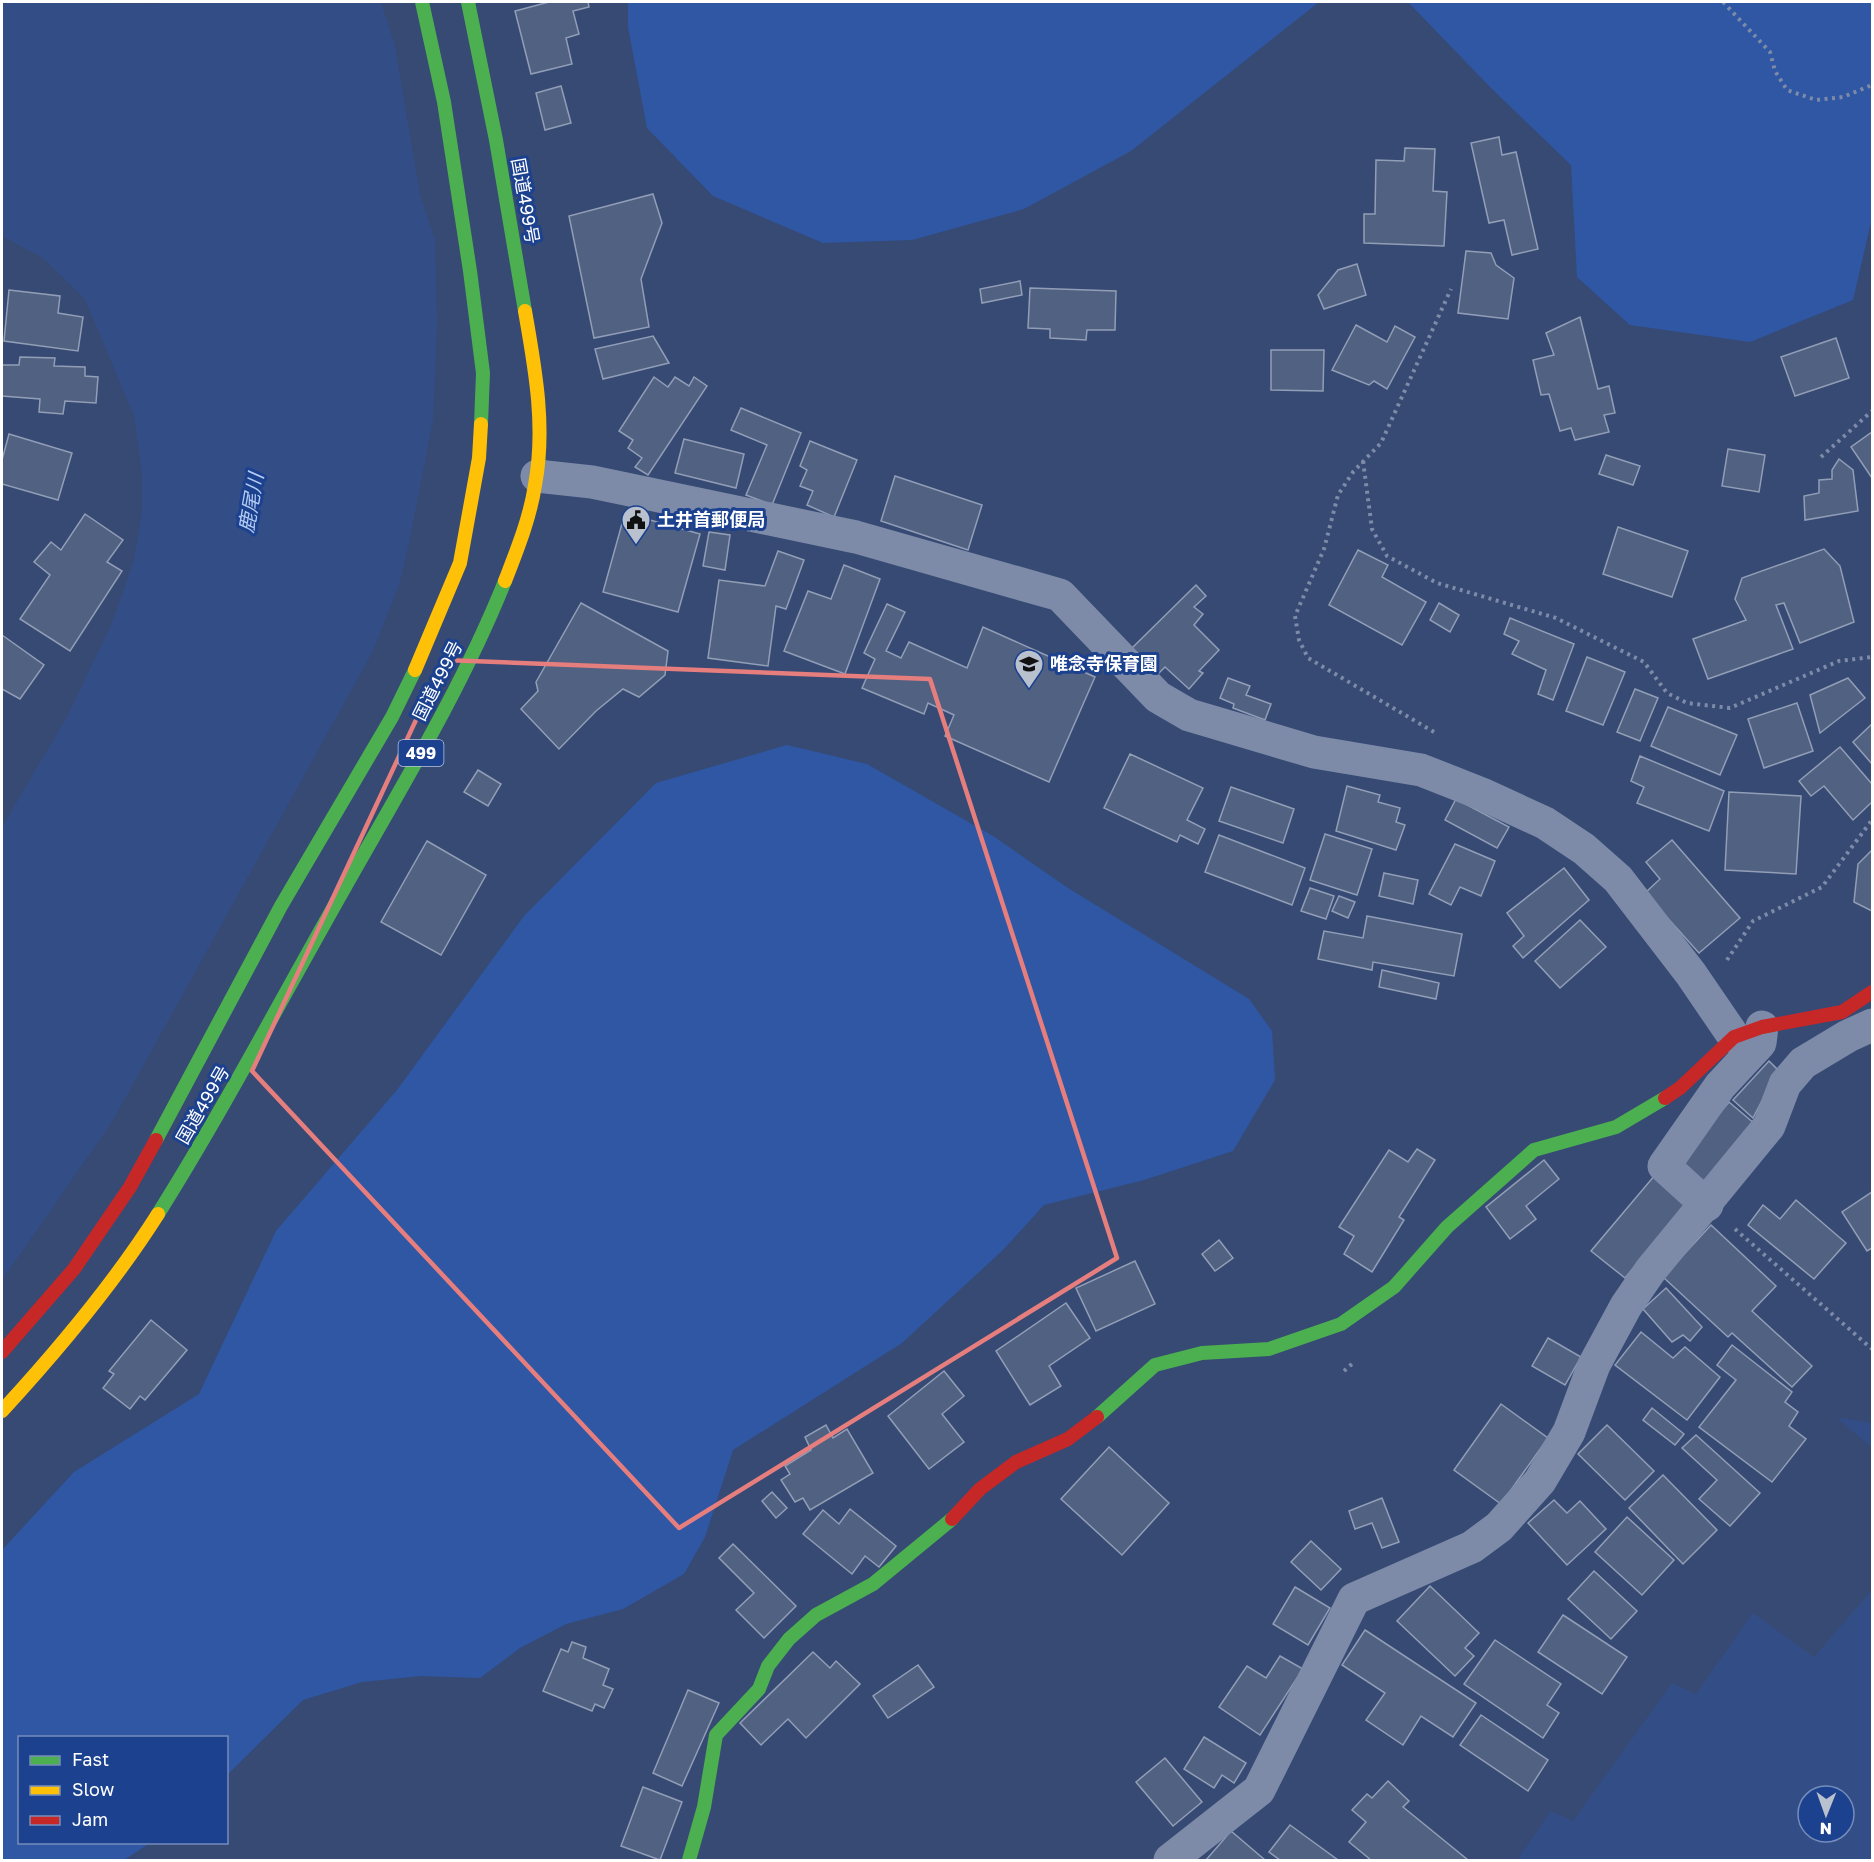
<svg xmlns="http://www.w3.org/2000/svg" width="1874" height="1862" font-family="'Golos Text','Noto Sans JP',sans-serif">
  <rect width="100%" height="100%" fill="#364a74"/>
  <!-- green -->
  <g fill="#2f57a4">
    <polygon points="628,2 1319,2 1131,151 1024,209 912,240 823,243 713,196 647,128 628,27"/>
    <polygon points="1408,2 1872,2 1872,218 1853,300 1750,342 1630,325 1577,277 1571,165 1491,88"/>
    <polygon points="787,745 867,764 993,836 1068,888 1249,999 1272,1031 1275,1080 1233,1151 1144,1180 1044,1205 1003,1250 902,1343 733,1450 705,1537 684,1574 623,1609 566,1624 520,1648 480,1678 421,1676 362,1682 303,1700 227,1775 226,1738 20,1738 20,1842 150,1843 124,1860 2,1860 2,1550 74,1472 199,1394 276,1231 397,1090 524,916 656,783"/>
  </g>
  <!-- water -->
  <g fill="#334e86" fill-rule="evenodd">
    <polygon points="2,2 155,4 175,2 381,2 395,46 420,195 435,240 437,325 433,420 410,538 400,582 373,651 112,1122 2,1280 2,827 67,717 112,623 134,560 142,512 142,473 134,416 85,299 43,258 2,236"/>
    <polygon points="1836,1417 1872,1423 1872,1448"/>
    <path d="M1872 1590V1860H1517L1551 1811 1573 1821 1672 1683 1696 1694 1753 1613 1814 1657ZM1808 1796H1844V1832H1808Z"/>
  </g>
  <!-- building -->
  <g fill="#506182" stroke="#929eb6" stroke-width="1.5">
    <polygon points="549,2 588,2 589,7 573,11 579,34 566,38 572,64 531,74 515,11"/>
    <polygon points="561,86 571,123 545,130 536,93"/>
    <polygon points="1499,137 1502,155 1516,152 1538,249 1512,255 1504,220 1489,223 1471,143"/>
    <polygon points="1405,148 1435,149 1433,191 1447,192 1444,246 1364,243 1364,214 1375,214 1376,160 1404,161"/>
    <polygon points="653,194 662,223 641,279 649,327 594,338 569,216"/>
    <polygon points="1466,251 1491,253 1496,265 1514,278 1508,319 1458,313"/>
    <polygon points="1357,264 1366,295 1324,309 1318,295 1338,270"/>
    <polygon points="1020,281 1022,295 982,303 980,289"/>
    <polygon points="1030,288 1116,291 1115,330 1087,330 1086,340 1050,338 1050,329 1028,328"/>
    <polygon points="9,290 60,296 58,313 83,317 78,351 4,341"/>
    <polygon points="1580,317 1598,389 1609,386 1615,413 1604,415 1609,432 1575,440 1571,428 1560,431 1549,394 1541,395 1533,360 1554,355 1546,333"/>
    <polygon points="1356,325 1387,342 1395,326 1415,337 1387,389 1374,381 1369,385 1332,370"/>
    <polygon points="653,336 669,363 603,379 595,349"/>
    <polygon points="1836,338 1849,378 1795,396 1781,357"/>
    <polygon points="1271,350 1324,350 1323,391 1271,390"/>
    <polygon points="20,357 55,358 54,366 85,367 85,376 98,377 96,403 65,401 63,414 39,412 40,399 2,396 2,365 19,365"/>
    <polygon points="654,377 668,387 675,377 689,386 694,377 707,386 648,475 635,467 642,458 628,448 633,440 619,431"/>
    <polygon points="741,408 801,433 772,505 746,495 767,445 731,430"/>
    <polygon points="1872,432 1872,478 1851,447"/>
    <polygon points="9,434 72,453 58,500 2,484 2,460"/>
    <polygon points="684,439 744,454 736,488 675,473"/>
    <polygon points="810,441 857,460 834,517 807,505 813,491 800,486 807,470 800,466"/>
    <polygon points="1728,449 1765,455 1759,492 1722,486"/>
    <polygon points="1606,455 1640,466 1633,485 1599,474"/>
    <polygon points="1839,459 1853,470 1858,511 1805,520 1804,496 1819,493 1819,480 1832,479 1832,470"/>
    <polygon points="895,476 982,505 968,550 881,521"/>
    <polygon points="625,513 700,534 678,612 603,592"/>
    <polygon points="85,514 123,540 107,562 122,571 70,651 20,619 50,575 34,562 51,542 61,550"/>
    <polygon points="1618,527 1688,551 1672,597 1603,574"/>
    <polygon points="709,532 730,535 725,570 703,566"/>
    <polygon points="1824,549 1840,566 1854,622 1800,643 1784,603 1776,605 1793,649 1708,679 1693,639 1746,620 1735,599 1742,578"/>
    <polygon points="1358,550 1388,565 1382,577 1426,602 1402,645 1329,605"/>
    <polygon points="778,551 804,560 786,609 776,606 768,666 708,658 719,580 765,586"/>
    <polygon points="844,565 880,579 845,674 784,651 808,591 831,599"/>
    <polygon points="1196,585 1206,596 1194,607 1203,614 1194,625 1219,650 1199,671 1203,673 1189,689 1165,667 1158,674 1132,648"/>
    <polygon points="581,603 668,651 665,675 639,697 623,689 596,711 559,749 521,709 538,691 536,682"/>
    <polygon points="1439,603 1459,615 1450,632 1430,620"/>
    <polygon points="887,604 905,612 886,651 901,658 909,642 967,668 983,627 1095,677 1049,782 945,736 954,715 928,703 924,714 862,688 875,659 864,653"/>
    <polygon points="1510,618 1574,644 1553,700 1538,694 1546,670 1512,654 1519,641 1504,634"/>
    <polygon points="2,635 44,665 20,699 2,689"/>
    <polygon points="1587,657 1625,672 1603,725 1566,711"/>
    <polygon points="1228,678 1250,686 1246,695 1271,704 1265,720 1233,708 1234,704 1220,698"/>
    <polygon points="1848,678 1865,698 1820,733 1810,695"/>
    <polygon points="1635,689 1658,698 1640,741 1617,732"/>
    <polygon points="1797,703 1813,751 1764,768 1748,719"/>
    <polygon points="1668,707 1737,735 1720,775 1651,746"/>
    <polygon points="1872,724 1872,764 1853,742"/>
    <polygon points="1840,747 1872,784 1872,802 1853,820 1824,786 1811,796 1799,781"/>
    <polygon points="1130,754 1203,788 1187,820 1205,829 1198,844 1180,835 1177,842 1104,808"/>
    <polygon points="1640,756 1724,791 1709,831 1637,803 1644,787 1631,781"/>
    <polygon points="478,770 501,784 488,806 464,792"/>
    <polygon points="1347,786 1380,795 1378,802 1400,808 1396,822 1405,825 1396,850 1336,831"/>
    <polygon points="1231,787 1294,809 1283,843 1219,821"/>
    <polygon points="1729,792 1801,796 1796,874 1725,870"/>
    <polygon points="1456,799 1509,827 1497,848 1445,820"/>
    <polygon points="1325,834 1372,849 1357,895 1310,880"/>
    <polygon points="1219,835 1305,868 1292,905 1205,872"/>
    <polygon points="1672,840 1740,918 1699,953 1645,893 1660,879 1646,862"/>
    <polygon points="427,841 486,875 441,955 381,922"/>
    <polygon points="1455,844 1495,861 1481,896 1460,887 1451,905 1429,894"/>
    <polygon points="1872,850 1872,911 1854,902 1858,864"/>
    <polygon points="1564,868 1589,900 1523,958 1513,946 1524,936 1507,913"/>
    <polygon points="1384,873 1418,880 1413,904 1379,896"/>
    <polygon points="1310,888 1334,896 1326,919 1301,911"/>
    <polygon points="1339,896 1355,902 1348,918 1332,911"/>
    <polygon points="1367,916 1462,934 1454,976 1373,962 1372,970 1318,959 1324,931 1363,938"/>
    <polygon points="1580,920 1606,947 1560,988 1535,961"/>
    <polygon points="1382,970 1439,983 1436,999 1379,987"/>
    <polygon points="1769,1061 1778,1070 1753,1118 1733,1100"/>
    <polygon points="1729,1102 1755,1124 1702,1185 1677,1164"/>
    <polygon points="1417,1149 1435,1160 1399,1217 1404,1220 1372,1272 1344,1254 1354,1236 1339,1227 1389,1150 1408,1162"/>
    <polygon points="1544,1160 1559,1179 1526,1206 1536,1219 1510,1239 1486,1207"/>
    <polygon points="1655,1175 1688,1203 1625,1278 1591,1251"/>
    <polygon points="1872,1192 1872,1248 1867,1251 1842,1212"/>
    <polygon points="1796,1200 1846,1243 1814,1279 1748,1225 1763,1205 1780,1219"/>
    <polygon points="1711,1225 1776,1286 1752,1311 1812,1366 1792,1387 1732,1333 1728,1337 1663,1277"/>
    <polygon points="1219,1240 1233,1258 1215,1271 1202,1254"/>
    <polygon points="1135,1261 1155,1304 1096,1331 1076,1288"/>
    <polygon points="1666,1288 1702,1327 1690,1341 1683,1335 1672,1342 1643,1309"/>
    <polygon points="1066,1303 1090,1338 1049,1366 1061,1386 1030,1405 996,1351"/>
    <polygon points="151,1320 187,1350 145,1400 140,1396 130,1409 103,1388 114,1374 109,1371"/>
    <polygon points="1641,1332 1673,1358 1685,1347 1720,1377 1687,1420 1615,1365"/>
    <polygon points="1548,1338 1581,1357 1565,1385 1532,1366"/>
    <polygon points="1732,1345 1792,1392 1785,1402 1798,1412 1789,1426 1806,1439 1772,1482 1699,1427 1736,1380 1717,1365"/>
    <polygon points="944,1371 964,1396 942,1414 964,1442 929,1469 888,1416"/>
    <polygon points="1501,1404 1548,1438 1501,1504 1454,1470"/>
    <polygon points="1652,1408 1684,1434 1675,1445 1643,1420"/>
    <polygon points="826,1425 833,1438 847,1429 873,1473 810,1510 803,1498 795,1502 781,1480 790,1474 785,1466 811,1450 805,1437"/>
    <polygon points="1607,1425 1654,1471 1625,1500 1578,1454"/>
    <polygon points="1696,1435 1760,1493 1730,1526 1699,1499 1717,1480 1682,1448"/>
    <polygon points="1109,1447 1169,1503 1122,1555 1061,1499"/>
    <polygon points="1663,1475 1717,1530 1683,1564 1629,1508"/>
    <polygon points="772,1492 787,1508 776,1518 762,1501"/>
    <polygon points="1382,1498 1399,1542 1382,1548 1372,1523 1355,1529 1349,1511"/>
    <polygon points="1554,1500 1567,1513 1580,1501 1606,1529 1567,1565 1528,1523"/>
    <polygon points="850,1509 896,1546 879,1567 865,1556 852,1574 803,1534 823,1510 839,1524"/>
    <polygon points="1627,1517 1674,1560 1642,1595 1595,1552"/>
    <polygon points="1311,1541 1341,1569 1321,1590 1291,1562"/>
    <polygon points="733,1544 796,1606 764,1638 736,1610 754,1593 719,1558"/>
    <polygon points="1594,1571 1637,1611 1611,1639 1568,1599"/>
    <polygon points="1430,1586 1479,1633 1465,1648 1474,1656 1455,1676 1397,1621"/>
    <polygon points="1295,1587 1330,1608 1308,1645 1273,1624"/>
    <polygon points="1563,1615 1627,1657 1602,1694 1538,1652"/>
    <polygon points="1365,1630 1476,1703 1453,1737 1421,1716 1403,1745 1366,1720 1385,1693 1342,1665"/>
    <polygon points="1495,1640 1561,1684 1547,1705 1559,1713 1543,1738 1464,1684"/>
    <polygon points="572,1642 586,1647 583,1658 609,1669 603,1685 613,1689 604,1708 595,1704 592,1711 543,1691 561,1649 568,1652"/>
    <polygon points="813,1652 830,1668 836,1661 860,1684 806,1738 788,1719 761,1745 740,1723"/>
    <polygon points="1280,1656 1303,1669 1260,1735 1219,1707 1247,1666 1266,1678"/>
    <polygon points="918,1665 934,1687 888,1718 873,1696"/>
    <polygon points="688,1690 719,1703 682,1786 653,1773"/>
    <polygon points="1481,1715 1548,1760 1528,1791 1460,1745"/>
    <polygon points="1204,1737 1246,1763 1234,1783 1222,1775 1214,1788 1184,1769"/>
    <polygon points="1165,1758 1202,1802 1173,1826 1136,1782"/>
    <polygon points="1388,1781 1409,1801 1403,1807 1468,1860 1371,1860 1349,1842 1366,1822 1352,1810 1367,1794 1372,1798"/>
    <polygon points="643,1787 682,1802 660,1860 621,1846"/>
    <polygon points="1290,1825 1338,1860 1280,1860 1269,1852"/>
    <polygon points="1231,1831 1265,1860 1206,1860"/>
  </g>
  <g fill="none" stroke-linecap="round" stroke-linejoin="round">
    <!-- path -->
    <g stroke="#7d8ba8" stroke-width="4" stroke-dasharray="3 4.5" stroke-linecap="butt">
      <polyline points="1723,2 1770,52 1775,71 1787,90 1816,100 1843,97 1872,85"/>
      <polyline points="1821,457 1872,411"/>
      <polyline points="1363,461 1372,529 1387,556 1437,583 1556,618 1644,662 1667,693 1687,703 1730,708 1839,661 1872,657"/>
      <polyline points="1434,732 1308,658 1299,640 1295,616 1324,549 1338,495 1353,472 1381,443 1451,289"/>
      <polyline points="1727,960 1753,921 1822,887 1872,820"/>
      <polyline points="1735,1229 1872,1349"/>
      <polyline points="1344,1371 1353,1363"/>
    </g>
    <!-- street -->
    <g stroke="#7d8ba8" stroke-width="33">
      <polyline points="537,476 592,482 856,537 1060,595 1158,697 1189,715 1314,752 1421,770 1482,794 1545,823 1584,849 1618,879 1691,974 1734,1037"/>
      <polyline points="1707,1205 1664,1166 1720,1086 1760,1043 1762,1027"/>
      <polyline points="1170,1860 1259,1790 1354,1599 1472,1547 1499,1527 1540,1481 1569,1432 1594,1365 1626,1306 1650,1271 1769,1126 1785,1084 1803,1063 1848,1036 1872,1025"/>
    </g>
    <!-- fast -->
    <g stroke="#4caf50" stroke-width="14">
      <polyline points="422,2 444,102 470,271 483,373 481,424"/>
      <polyline points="468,2 496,140 525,311"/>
      <polyline points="156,1140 281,906 392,717 415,670"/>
      <path d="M158 1214C225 1107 283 996 345 887 402 786 462 688 505 581"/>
      <polyline points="1097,1417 1155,1365 1202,1353 1269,1349 1341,1324 1394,1287 1447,1227 1534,1150 1616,1127 1665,1098"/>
      <polyline points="689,1860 704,1807 716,1735 759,1689 768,1666 789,1639 816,1615 873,1584 952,1519"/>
    </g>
    <!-- slow -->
    <g stroke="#ffc107" stroke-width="14">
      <path d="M505 581C517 550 530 518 535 485 546 427 535 368 525 311"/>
      <polyline points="415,670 460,563 479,458 481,424"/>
      <path d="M2 1411C59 1349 113 1285 158 1214"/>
    </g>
    <!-- jam -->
    <g stroke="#c62828" stroke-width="14">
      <polyline points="1665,1098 1680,1088 1734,1037 1762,1027 1842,1012 1872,992"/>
      <polyline points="2,1352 74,1269 130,1187 156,1140"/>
      <polyline points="952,1519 980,1489 1016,1462 1068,1439 1097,1417"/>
    </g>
  </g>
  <!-- marked area -->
  <path fill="none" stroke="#e67e7e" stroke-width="4.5" stroke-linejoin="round" d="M444 660 930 679 1117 1258 679 1528 252 1071Z"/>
  <!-- icons -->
  <defs>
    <g id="civic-pin" transform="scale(1.5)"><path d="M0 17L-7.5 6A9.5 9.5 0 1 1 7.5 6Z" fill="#b9c0ce" stroke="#1b418f"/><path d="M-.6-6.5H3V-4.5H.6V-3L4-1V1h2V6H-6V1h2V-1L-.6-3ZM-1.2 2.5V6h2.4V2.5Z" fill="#111"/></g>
    <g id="school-pin" transform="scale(1.5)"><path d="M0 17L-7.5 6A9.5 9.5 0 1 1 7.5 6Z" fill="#b9c0ce" stroke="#1b418f"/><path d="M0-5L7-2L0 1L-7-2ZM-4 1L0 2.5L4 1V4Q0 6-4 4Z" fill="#111"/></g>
  </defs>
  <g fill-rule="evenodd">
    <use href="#civic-pin" x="636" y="520"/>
    <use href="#school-pin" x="1029" y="664"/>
  </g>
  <g text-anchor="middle" stroke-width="6" stroke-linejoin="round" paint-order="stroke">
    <!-- shield labels -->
    <rect fill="#1b418f" stroke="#bbc6dd" stroke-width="1.5" x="398.5" y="740" width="45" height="26" rx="4.5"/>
    <g font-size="16" font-weight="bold" fill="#fff">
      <text x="421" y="759">499</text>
    </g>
    <!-- street labels -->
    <g font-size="18" fill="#fff" stroke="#1b418f">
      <text transform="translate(525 201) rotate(80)" y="6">国道499号</text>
      <text transform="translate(438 681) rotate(-63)" y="6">国道499号</text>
      <text transform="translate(203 1105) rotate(-60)" y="6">国道499号</text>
    </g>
    <!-- poi labels -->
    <g font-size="18" font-weight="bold" fill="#fff" stroke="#1b418f" text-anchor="start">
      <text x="657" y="526">土井首郵便局</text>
      <text x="1050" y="670">唯念寺保育園</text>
    </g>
    <!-- water labels -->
    <g font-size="20" font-style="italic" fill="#b5cbf5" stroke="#1b418f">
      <text transform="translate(251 503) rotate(-80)" y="7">鹿尾川</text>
    </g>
  </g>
  <!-- border -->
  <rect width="1874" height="1862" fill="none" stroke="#ffffff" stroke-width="6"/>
  <!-- legend -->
  <rect x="18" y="1736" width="210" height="108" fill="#1b418f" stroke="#768dbc" stroke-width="1.5"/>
  <rect x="30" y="1756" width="30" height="9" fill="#4caf50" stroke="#768dbc" stroke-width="1.5"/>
  <text x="72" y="1766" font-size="18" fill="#ffffff">Fast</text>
  <rect x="30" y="1786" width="30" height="9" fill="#ffc107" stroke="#768dbc" stroke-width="1.5"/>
  <text x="72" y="1796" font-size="18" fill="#ffffff">Slow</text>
  <rect x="30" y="1816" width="30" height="9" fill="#c62828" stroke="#768dbc" stroke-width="1.5"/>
  <text x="72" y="1826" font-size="18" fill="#ffffff">Jam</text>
  <!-- north arrow -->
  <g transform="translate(1826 1814) rotate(181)"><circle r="28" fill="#1b418f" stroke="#768dbc" stroke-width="1.5"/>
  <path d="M0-4.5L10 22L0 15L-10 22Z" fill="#b9c0ce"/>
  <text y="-9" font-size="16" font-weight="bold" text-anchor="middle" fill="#ffffff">N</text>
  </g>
</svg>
